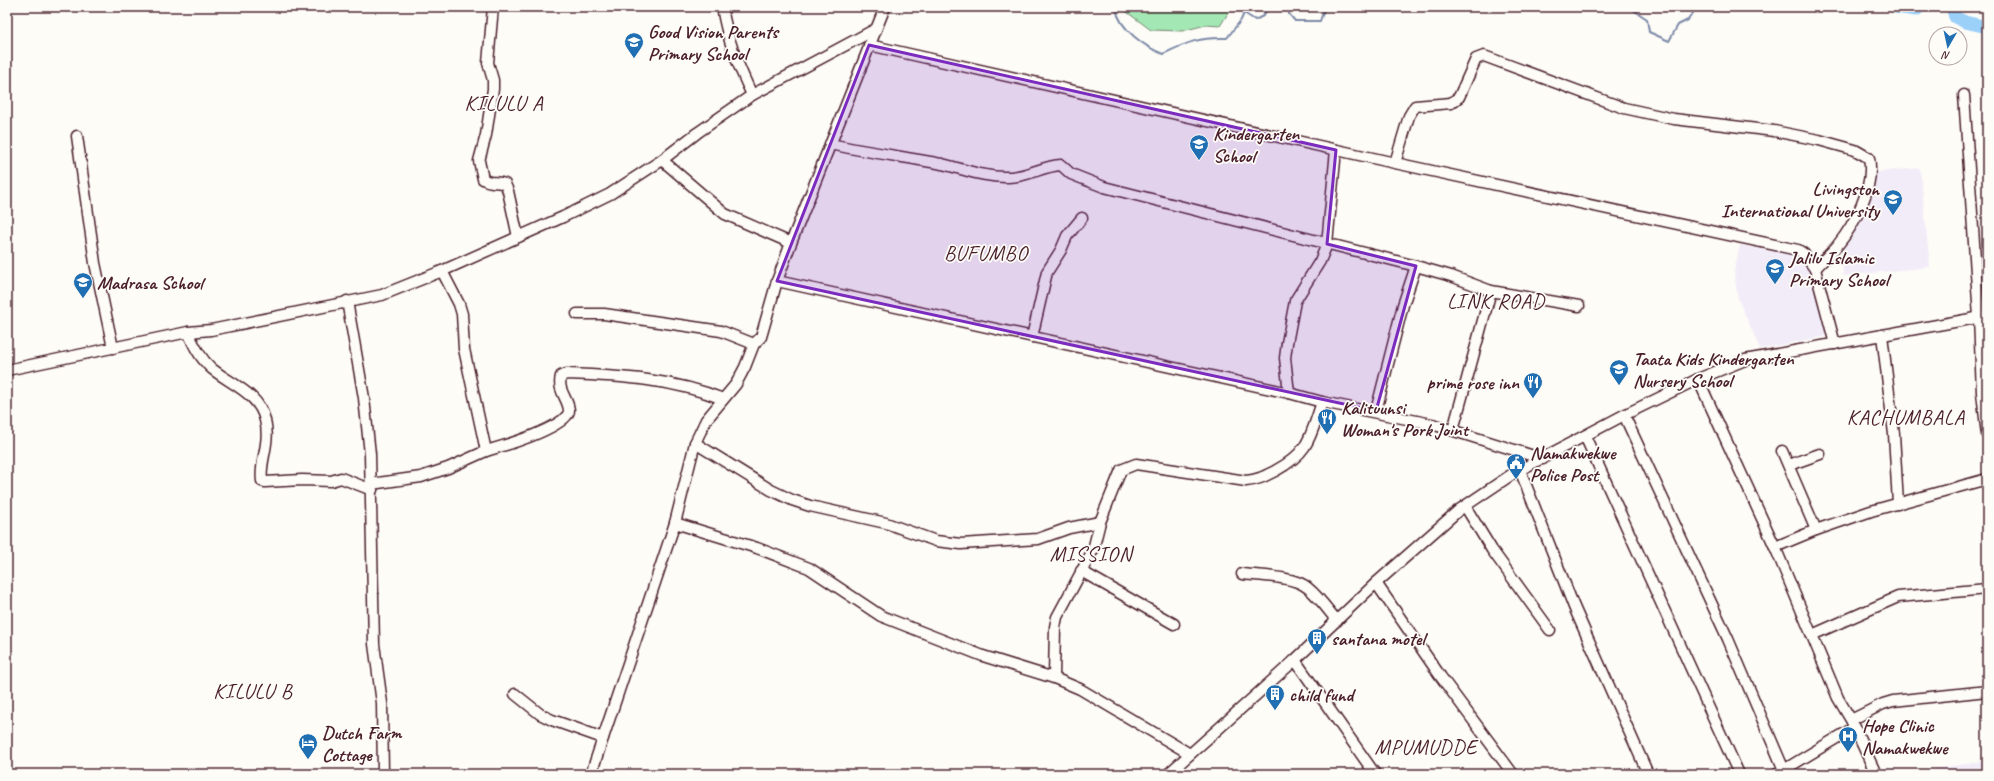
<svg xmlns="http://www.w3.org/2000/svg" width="1994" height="781" font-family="Caveat,sans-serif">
  <rect width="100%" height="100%" fill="#fdfcf7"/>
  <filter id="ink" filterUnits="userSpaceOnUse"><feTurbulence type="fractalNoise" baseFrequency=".025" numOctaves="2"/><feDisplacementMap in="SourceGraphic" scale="8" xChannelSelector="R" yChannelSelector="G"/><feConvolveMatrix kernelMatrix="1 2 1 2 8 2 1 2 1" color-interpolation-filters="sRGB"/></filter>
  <g filter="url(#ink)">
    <!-- built -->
    <g fill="#f2ecf8">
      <polygon points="1920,168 1930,267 1843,276 1842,252 1867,205 1875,172"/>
      <polygon points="1740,245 1800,257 1810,270 1827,336 1760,349 1738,299 1734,272"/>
      <polygon points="1987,761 1987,774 1901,774"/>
    </g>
    <!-- green -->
    <polygon fill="#a3e8b4" stroke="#768470" points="1120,7 1237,7 1230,10 1220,26 1206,25 1182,31 1151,30"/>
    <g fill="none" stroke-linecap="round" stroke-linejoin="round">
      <!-- stream -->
      <g stroke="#7b89a7" stroke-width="2">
        <polyline points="1289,7 1289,14 1295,21 1320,21 1325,7"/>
        <polyline points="1603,7 1611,9 1632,9 1647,19 1649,32 1669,41 1678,25 1688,20 1697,7"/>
        <path d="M1116 8C1119 29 1145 47 1163 54 1188 42 1200 37 1227 38L1241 20 1244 13 1255 20 1263 16 1269 7"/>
      </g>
      <!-- river -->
      <g stroke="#9bd0f9" stroke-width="13">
        <polyline points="1896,7 1916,10 1920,7"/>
        <polyline points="1952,7 1955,17 1965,22 1987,27"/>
      </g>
      <!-- minor casing -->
      <g stroke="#4a1f2b" stroke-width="13">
        <g id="minor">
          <path d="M493 7 488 63 493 80V89L486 135 479 161 483 179C490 184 497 181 505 184L508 191 518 237"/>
          <path d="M722 7C728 42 737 63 752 95"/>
          <polyline points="869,45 1395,163 1798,250 1804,254 1815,269 1835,344"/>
          <polyline points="1964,95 1979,317 1982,393 1987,435"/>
          <polyline points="77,136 95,263 113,348"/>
          <path d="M830 144C867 152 905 157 942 164 963 169 986 178 1008 177 1028 177 1042 166 1061 165L1071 174 1104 187 1416 266"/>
          <polyline points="662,160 725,214 791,243"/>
          <path d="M1395 163 1409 116 1415 106 1451 103 1459 97 1476 59 1484 56 1624 108 1674 119 1774 131 1819 140 1855 150 1869 158C1875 187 1854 225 1837 246 1830 254 1822 261 1815 269"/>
          <polyline points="777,281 1289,393 1322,402 1432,424 1543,459"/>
          <polyline points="347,301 364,398 370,454 374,644 382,703 383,774"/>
          <polyline points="577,314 604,314 721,331 754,344"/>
          <path d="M188 332C194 346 200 358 211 368 230 384 259 393 265 420 271 444 259 461 262 481L265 482 302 480 331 481 341 478 372 490"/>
          <polyline points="1882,335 1894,434 1898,504"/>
          <polyline points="1032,337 1047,272 1061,250 1067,236 1082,218"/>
          <polyline points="7,370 188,332 211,330 382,295 442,271 563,217 610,194 662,160 697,133 752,95 874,30"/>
          <polyline points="1698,379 1775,547 1838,698 1851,720 1883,704 1893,701 1987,691"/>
          <polyline points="1289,393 1285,358 1287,343 1295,301 1320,261 1327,244 1336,150"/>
          <polyline points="1376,411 1403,305 1416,266 1451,276 1491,291"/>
          <polyline points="1624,415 1728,639 1784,770"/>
          <polyline points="1453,430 1491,291 1579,306"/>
          <polyline points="1585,436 1739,774"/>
          <polyline points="695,443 771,490 792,500 810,506 886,523 936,541 961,544 1038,539 1069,528 1100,522"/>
          <path d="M486 451C500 447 570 427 569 410 568 398 557 391 561 376L567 374C620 376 673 379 723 399"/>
          <polyline points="1782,451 1816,530"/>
          <polyline points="1789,465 1820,454"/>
          <polyline points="1520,470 1574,607 1648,774"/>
          <polyline points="371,484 421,477 448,468 486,451 464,349 462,314 459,304 442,271"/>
          <polyline points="1465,506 1492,550 1550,630"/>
          <polyline points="675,523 757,548 809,568 881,616 983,656 1054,678 1080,689 1190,754"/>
          <polyline points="1775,547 1816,530 1871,511 1987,479"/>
          <polyline points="1081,571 1174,624"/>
          <path d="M1242 574C1260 576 1294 576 1308 588 1319 597 1328 610 1337 621"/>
          <polyline points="1376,583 1441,677 1513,774"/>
          <polyline points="1812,635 1898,597 1987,589"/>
          <polyline points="1295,660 1375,774"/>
          <path d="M1054 678 1055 627 1057 617 1093 550 1100 522 1121 470 1136 464 1246 481C1258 480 1265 476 1275 471 1310 452 1310 437 1322 402"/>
          <polyline points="515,694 540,714 552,720 603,738"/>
          <polyline points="1852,722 1876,774"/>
          <polyline points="591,774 675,523 695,443 706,420 736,384 745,367 754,344 761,337 777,281 791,243 885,7"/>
          <polyline points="1168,774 1295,660 1376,583 1459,510 1514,473 1624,415 1698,379 1745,360 1987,316"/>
          <polyline points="1777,774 1855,727"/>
        </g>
      </g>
      <!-- minor -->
      <use href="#minor" stroke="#fdfcf7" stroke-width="10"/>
    </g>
  </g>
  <!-- marked area -->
  <path fill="#7b2cbf" fill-opacity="0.2" stroke="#7b2cbf" stroke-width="3" stroke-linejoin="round" d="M869 45 1336 150 1327 244 1416 266 1376 411 777 281Z"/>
  <!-- icons -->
  <defs>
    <g id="school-pin" transform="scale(1)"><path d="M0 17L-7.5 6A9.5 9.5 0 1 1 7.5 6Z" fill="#1f6fb2" stroke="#fdfcf7"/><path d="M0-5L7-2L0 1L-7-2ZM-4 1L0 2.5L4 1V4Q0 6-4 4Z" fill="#fff"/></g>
    <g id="university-pin" transform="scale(1)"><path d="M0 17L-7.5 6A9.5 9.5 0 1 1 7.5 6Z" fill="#1f6fb2" stroke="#fdfcf7"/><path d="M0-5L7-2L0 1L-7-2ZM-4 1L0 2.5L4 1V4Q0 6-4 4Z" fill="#fff"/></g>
    <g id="restaurant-pin" transform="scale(1)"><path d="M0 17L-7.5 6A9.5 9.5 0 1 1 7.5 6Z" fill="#1f6fb2" stroke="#fdfcf7"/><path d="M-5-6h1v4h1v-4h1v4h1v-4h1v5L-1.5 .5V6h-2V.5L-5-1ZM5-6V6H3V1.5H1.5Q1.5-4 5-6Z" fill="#fff"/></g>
    <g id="civic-pin" transform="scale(1)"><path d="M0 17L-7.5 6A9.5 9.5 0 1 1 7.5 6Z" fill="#1f6fb2" stroke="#fdfcf7"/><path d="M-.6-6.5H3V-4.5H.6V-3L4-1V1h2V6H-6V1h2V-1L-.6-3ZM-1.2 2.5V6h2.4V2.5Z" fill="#fff"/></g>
    <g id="building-pin" transform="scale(1)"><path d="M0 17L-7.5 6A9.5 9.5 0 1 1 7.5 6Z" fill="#1f6fb2" stroke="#fdfcf7"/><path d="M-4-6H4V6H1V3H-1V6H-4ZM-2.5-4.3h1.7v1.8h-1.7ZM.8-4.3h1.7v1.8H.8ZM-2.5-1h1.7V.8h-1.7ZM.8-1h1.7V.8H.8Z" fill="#fff"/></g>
    <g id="hospital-pin" transform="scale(1)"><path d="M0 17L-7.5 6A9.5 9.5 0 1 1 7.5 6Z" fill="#1f6fb2" stroke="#fdfcf7"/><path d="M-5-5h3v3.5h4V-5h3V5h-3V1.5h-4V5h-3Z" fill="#fff"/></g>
    <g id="hotel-pin" transform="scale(1)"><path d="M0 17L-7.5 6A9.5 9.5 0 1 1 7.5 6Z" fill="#1f6fb2" stroke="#fdfcf7"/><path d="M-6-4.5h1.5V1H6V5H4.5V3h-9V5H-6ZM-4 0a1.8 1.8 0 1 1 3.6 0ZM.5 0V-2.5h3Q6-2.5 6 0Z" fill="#fff"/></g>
  </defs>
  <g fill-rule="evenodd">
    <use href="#school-pin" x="634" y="42"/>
    <use href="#school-pin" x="1199" y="144"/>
    <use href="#university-pin" x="1893" y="199"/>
    <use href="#school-pin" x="1775" y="268"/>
    <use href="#school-pin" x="83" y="282"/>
    <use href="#school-pin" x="1619" y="369"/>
    <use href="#restaurant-pin" x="1533" y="382"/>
    <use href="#restaurant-pin" x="1327" y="418"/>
    <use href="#civic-pin" x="1516" y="463"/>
    <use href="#building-pin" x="1317" y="638"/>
    <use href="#building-pin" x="1275" y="694"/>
    <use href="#hospital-pin" x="1848" y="736"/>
    <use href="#hotel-pin" x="308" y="743"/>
  </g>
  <g text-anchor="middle" stroke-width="3.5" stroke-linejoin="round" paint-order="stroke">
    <!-- poi labels -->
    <g font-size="19" font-weight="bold" fill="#4a1f2b" stroke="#fdfcf7" text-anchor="start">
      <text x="648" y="38">Good Vision Parents<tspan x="648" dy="22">Primary School</tspan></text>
      <text x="1213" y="140">Kindergarten<tspan x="1213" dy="22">School</tspan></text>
      <text x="1879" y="195" text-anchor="end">Livingston<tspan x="1879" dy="22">International University</tspan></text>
      <text x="1789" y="264">Jalilu Islamic<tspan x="1789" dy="22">Primary School</tspan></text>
      <text x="97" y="289">Madrasa School</text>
      <text x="1633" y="365">Taata Kids Kindergarten<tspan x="1633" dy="22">Nursery School</tspan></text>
      <text x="1519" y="389" text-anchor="end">prime rose inn</text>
      <text x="1341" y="414">Kalituunsi<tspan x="1341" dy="22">Woman's Pork Joint</tspan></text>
      <text x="1530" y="459">Namakwekwe<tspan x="1530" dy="22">Police Post</tspan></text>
      <text x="1331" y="645">santana motel</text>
      <text x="1289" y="701">child fund</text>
      <text x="1862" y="732">Hope Clinic<tspan x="1862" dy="22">Namakwekwe</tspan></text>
      <text x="322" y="739">Dutch Farm<tspan x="322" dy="22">Cottage</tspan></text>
    </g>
    <!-- quarter labels -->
    <g font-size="21" letter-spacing="1" fill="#4a1f2b" stroke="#fdfcf7">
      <text x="504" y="110">KILULU A</text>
      <text x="986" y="260">BUFUMBO</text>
      <text x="1496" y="308">LINK ROAD</text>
      <text x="1906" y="424">KACHUMBALA</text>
      <text x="1091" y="561">MISSION</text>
      <text x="253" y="698">KILULU B</text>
      <text x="1426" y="754">MPUMUDDE</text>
    </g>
  </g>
  <!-- margin -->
  <rect width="1994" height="781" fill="none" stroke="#fdfcf7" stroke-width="24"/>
  <rect x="12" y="12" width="1970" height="757" fill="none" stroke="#4a1f2b" stroke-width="1.5" filter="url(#ink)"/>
  <!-- north arrow -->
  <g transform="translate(1948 46) rotate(189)"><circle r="19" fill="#fdfcf7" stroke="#b5a4a5"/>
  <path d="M0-3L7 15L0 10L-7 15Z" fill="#1f6fb2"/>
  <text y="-6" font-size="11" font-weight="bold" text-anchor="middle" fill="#4a1f2b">N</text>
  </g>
</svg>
